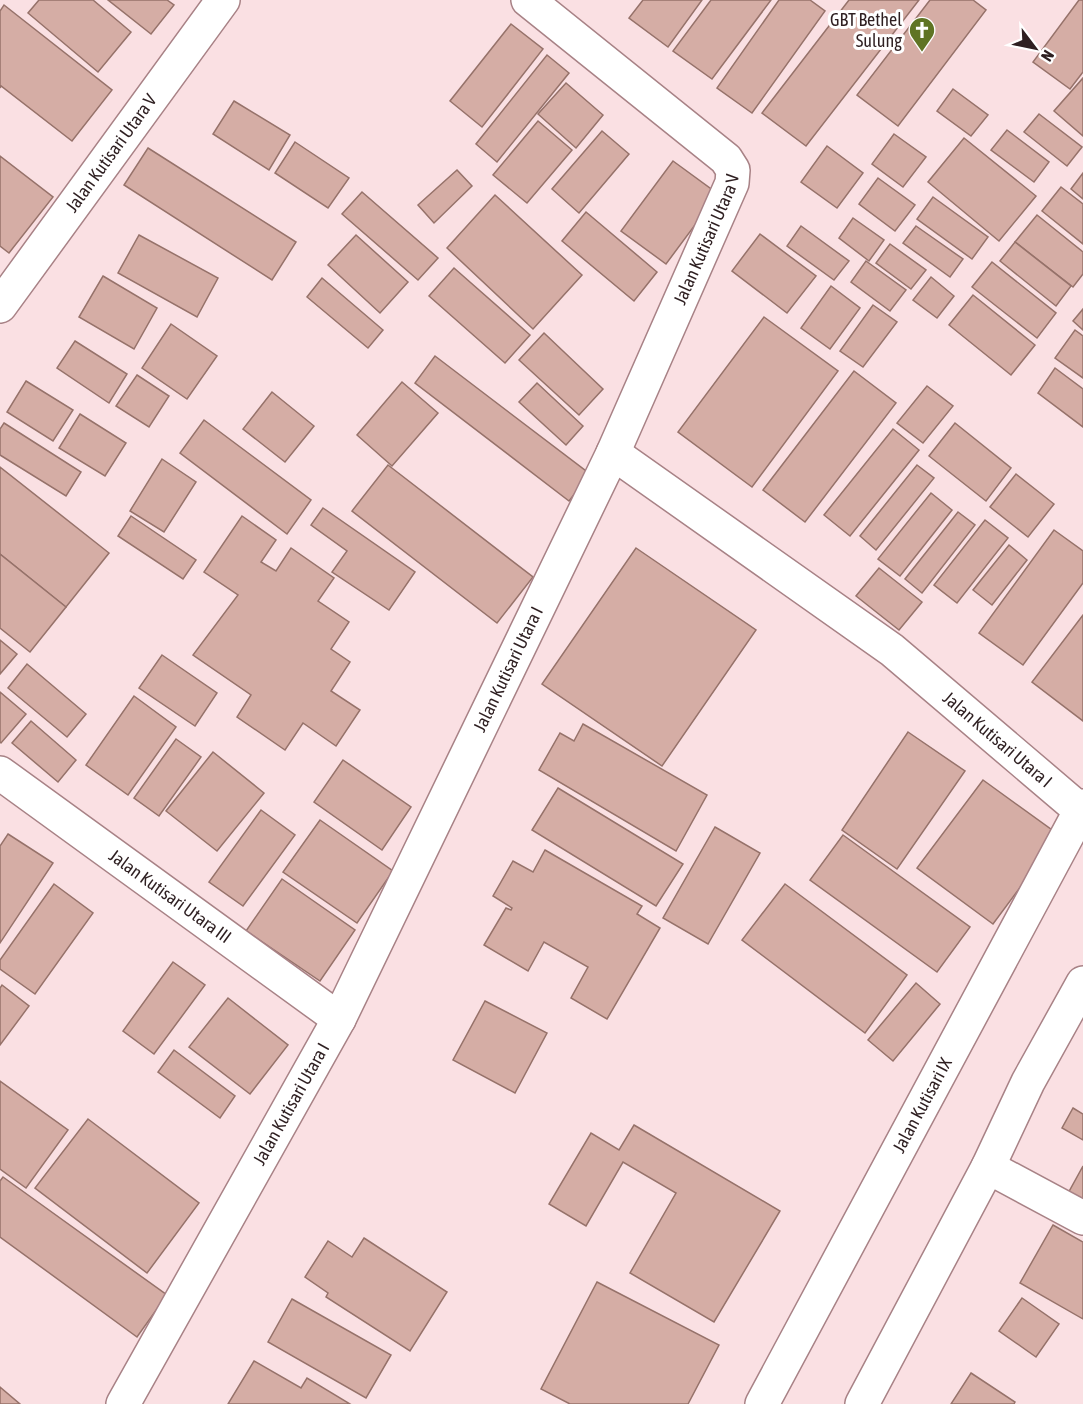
<svg xmlns="http://www.w3.org/2000/svg" width="1083" height="1404" font-family="'Asap Condensed',sans-serif">
  <rect width="100%" height="100%" fill="#fae0e3"/>
  <!-- building -->
  <g fill="#d5ada5" stroke="#96726a" stroke-width="1.5">
    <polygon points="39,0 93,0 131,32 98,72 28,13"/>
    <polygon points="108,0 167,0 174,5 151,34"/>
    <polygon points="643,0 702,0 668,47 629,18"/>
    <polygon points="711,0 771,0 712,79 673,51"/>
    <polygon points="779,0 810,0 825,11 752,113 717,88"/>
    <polygon points="849,0 919,0 806,146 762,113"/>
    <polygon points="930,0 973,0 986,10 898,126 857,95"/>
    <polygon points="1079,0 1083,0 1083,72 1070,89 1033,62"/>
    <polygon points="4,5 112,90 72,141 1,86 0,88 0,11"/>
    <polygon points="511,24 543,49 482,127 450,101"/>
    <polygon points="547,55 569,73 497,162 476,144"/>
    <polygon points="1083,78 1083,136 1054,111"/>
    <polygon points="566,83 603,115 576,148 538,114"/>
    <polygon points="953,89 988,115 971,136 937,111"/>
    <polygon points="234,101 290,135 269,170 213,134"/>
    <polygon points="1039,114 1082,147 1067,166 1024,132"/>
    <polygon points="538,121 572,150 527,203 493,175"/>
    <polygon points="1007,130 1049,162 1034,182 991,150"/>
    <polygon points="602,131 629,154 579,213 552,189"/>
    <polygon points="894,134 926,157 903,187 872,164"/>
    <polygon points="964,138 1036,196 999,241 928,182"/>
    <polygon points="295,142 349,178 328,208 275,173"/>
    <polygon points="827,146 863,173 837,208 801,182"/>
    <polygon points="148,148 296,242 272,280 124,185"/>
    <polygon points="0,156 53,197 9,253 0,246"/>
    <polygon points="673,161 718,194 666,264 621,231"/>
    <polygon points="457,170 472,186 434,223 418,205"/>
    <polygon points="1083,173 1083,199 1071,189"/>
    <polygon points="878,178 915,205 895,231 859,204"/>
    <polygon points="1061,187 1083,204 1083,244 1042,211"/>
    <polygon points="362,192 438,258 418,280 342,214"/>
    <polygon points="495,195 582,275 533,329 447,248"/>
    <polygon points="933,197 988,237 972,259 917,219"/>
    <polygon points="586,212 657,272 634,301 562,241"/>
    <polygon points="1037,215 1083,252 1083,274 1073,287 1015,242"/>
    <polygon points="853,218 884,240 869,261 839,238"/>
    <polygon points="801,226 849,261 834,280 787,246"/>
    <polygon points="916,226 963,259 950,277 903,243"/>
    <polygon points="760,234 816,276 787,313 732,271"/>
    <polygon points="139,235 218,278 197,317 118,273"/>
    <polygon points="356,235 408,282 380,313 328,265"/>
    <polygon points="1015,242 1071,286 1056,306 1000,261"/>
    <polygon points="890,244 926,270 911,289 876,263"/>
    <polygon points="866,261 906,290 890,311 851,282"/>
    <polygon points="992,262 1056,313 1037,338 972,287"/>
    <polygon points="454,268 530,335 505,363 429,296"/>
    <polygon points="103,276 157,308 134,349 79,317"/>
    <polygon points="931,277 954,296 937,318 913,300"/>
    <polygon points="322,278 383,330 368,348 307,297"/>
    <polygon points="831,286 860,308 830,349 801,328"/>
    <polygon points="973,295 1035,345 1011,375 949,325"/>
    <polygon points="873,305 897,322 863,367 840,351"/>
    <polygon points="1083,309 1083,330 1073,321"/>
    <polygon points="764,317 838,371 752,487 678,432"/>
    <polygon points="171,324 217,356 187,399 142,368"/>
    <polygon points="1075,330 1083,336 1083,378 1055,358"/>
    <polygon points="544,333 603,389 579,415 519,360"/>
    <polygon points="75,341 127,374 109,403 57,368"/>
    <polygon points="435,356 590,474 569,501 415,383"/>
    <polygon points="1055,368 1083,389 1083,427 1038,393"/>
    <polygon points="854,371 896,403 805,522 763,490"/>
    <polygon points="137,375 169,396 149,427 116,406"/>
    <polygon points="26,381 73,410 53,441 7,412"/>
    <polygon points="402,382 438,413 392,466 357,435"/>
    <polygon points="537,383 583,426 566,445 519,402"/>
    <polygon points="927,386 953,406 923,443 897,423"/>
    <polygon points="272,392 314,426 285,462 243,429"/>
    <polygon points="80,414 126,443 105,476 59,448"/>
    <polygon points="204,420 311,500 287,534 180,453"/>
    <polygon points="4,423 81,472 66,496 0,455 0,429"/>
    <polygon points="955,423 1011,468 986,501 929,456"/>
    <polygon points="893,429 919,450 850,536 824,515"/>
    <polygon points="162,459 196,482 164,532 130,511"/>
    <polygon points="388,465 533,577 497,623 352,511"/>
    <polygon points="917,465 934,478 876,550 860,536"/>
    <polygon points="0,467 109,553 66,607 0,554"/>
    <polygon points="1016,474 1054,504 1028,537 990,507"/>
    <polygon points="931,493 952,510 900,576 878,559"/>
    <polygon points="323,508 415,572 389,610 332,572 347,551 311,525"/>
    <polygon points="958,512 975,525 922,593 905,579"/>
    <polygon points="131,516 196,560 183,579 118,536"/>
    <polygon points="242,516 276,540 261,562 276,571 291,548 334,578 318,601 349,622 331,649 350,662 331,691 360,710 336,746 303,723 285,750 237,717 251,695 193,655 238,595 204,572"/>
    <polygon points="985,520 1008,538 957,603 934,585"/>
    <polygon points="1054,530 1083,551 1083,583 1023,665 979,633"/>
    <polygon points="1009,545 1027,560 992,605 973,590"/>
    <polygon points="636,548 756,630 662,766 542,684"/>
    <polygon points="0,554 66,607 30,652 0,628"/>
    <polygon points="879,568 922,602 899,630 856,596"/>
    <polygon points="1083,615 1083,721 1032,682"/>
    <polygon points="0,640 17,654 0,674"/>
    <polygon points="162,655 217,693 195,726 139,688"/>
    <polygon points="27,664 86,714 67,737 8,688"/>
    <polygon points="0,692 26,714 1,743 0,742"/>
    <polygon points="134,696 176,727 128,795 86,765"/>
    <polygon points="31,721 76,760 58,782 12,743"/>
    <polygon points="583,724 707,795 676,851 539,770 560,733 574,741"/>
    <polygon points="908,732 965,771 897,869 842,830"/>
    <polygon points="176,739 201,757 159,816 134,798"/>
    <polygon points="213,752 264,793 217,851 166,811"/>
    <polygon points="343,760 411,807 382,850 314,802"/>
    <polygon points="983,780 1059,835 993,924 917,868"/>
    <polygon points="558,788 683,864 656,906 532,830"/>
    <polygon points="261,810 295,835 243,906 209,882"/>
    <polygon points="320,820 393,871 357,923 283,872"/>
    <polygon points="715,827 760,853 708,944 663,918"/>
    <polygon points="8,834 53,863 0,943 0,846"/>
    <polygon points="843,835 970,927 937,972 810,880"/>
    <polygon points="545,850 642,906 637,914 660,928 607,1019 571,998 588,967 544,942 528,971 484,945 506,908 511,910 512,908 493,896 513,861 533,872"/>
    <polygon points="282,879 355,930 320,981 246,931"/>
    <polygon points="54,884 93,913 35,994 0,969 0,960"/>
    <polygon points="785,884 907,975 865,1033 742,940"/>
    <polygon points="173,962 205,985 154,1054 123,1031"/>
    <polygon points="916,983 940,1004 893,1061 868,1040"/>
    <polygon points="2,985 29,1006 0,1045 0,988"/>
    <polygon points="228,998 288,1045 250,1094 189,1047"/>
    <polygon points="485,1001 547,1033 515,1093 453,1060"/>
    <polygon points="174,1050 235,1096 220,1118 158,1072"/>
    <polygon points="0,1081 68,1130 26,1188 0,1169"/>
    <polygon points="1073,1108 1083,1114 1083,1140 1062,1128"/>
    <polygon points="88,1119 199,1203 147,1273 35,1188"/>
    <polygon points="634,1125 780,1211 714,1322 630,1273 676,1193 623,1162 586,1226 549,1204 591,1133 619,1150"/>
    <polygon points="1083,1166 1083,1206 1066,1197"/>
    <polygon points="3,1177 167,1295 137,1337 0,1237 0,1181"/>
    <polygon points="1053,1225 1083,1242 1083,1319 1020,1283"/>
    <polygon points="364,1238 447,1292 410,1351 326,1297 328,1293 305,1277 328,1241 352,1257"/>
    <polygon points="597,1282 719,1345 688,1404 570,1404 541,1389"/>
    <polygon points="1022,1298 1059,1324 1036,1357 999,1331"/>
    <polygon points="292,1299 391,1355 366,1398 268,1342"/>
    <polygon points="254,1361 301,1388 307,1378 350,1404 228,1404"/>
    <polygon points="971,1373 1015,1402 1014,1404 951,1404"/>
    <polygon points="0,1387 20,1404 0,1404"/>
  </g>
  <g fill="none" stroke-linecap="round" stroke-linejoin="round">
    <!-- minor casing -->
    <g stroke="#a88286" stroke-width="36">
      <g id="minor">
        <path id="s1" d="M0 306 223 0"/>
        <path id="s2" d="M613 453 892 650 1080 810"/>
        <path id="s3" d="M0 773 339 1019"/>
        <polyline points="988,1167 1083,1218"/>
        <path id="s4" d="M123 1404 339 1019 613 453 732 183 733 170 726 159 528 0"/>
        <path id="s5" d="M762 1404 1083 806"/>
        <polyline points="862,1404 988,1167 1028,1082 1083,983"/>
      </g>
    </g>
    <!-- minor -->
    <use href="#minor" stroke="#fff" stroke-width="33"/>
  </g>
  <!-- icons -->
  <defs>
    <g id="church-pin" transform="scale(1.35)"><path d="M0 17L-7.5 6A9.5 9.5 0 1 1 7.5 6Z" fill="#5f7424" stroke="#fff"/><path d="M-1.2-6h2.4v3.5h3.3v2.4h-3.3V6h-2.4V-.1h-3.3v-2.4h3.3Z" fill="#fff"/></g>
  </defs>
  <g fill-rule="evenodd">
    <use href="#church-pin" x="922" y="30"/>
  </g>
  <g text-anchor="middle" stroke-width="6" stroke-linejoin="round" paint-order="stroke">
    <!-- poi labels -->
    <g font-size="18" fill="#2e1f21" stroke="#fff" text-anchor="end">
      <text x="902" y="26">GBT Bethel<tspan x="902" dy="21">Sulung</tspan></text>
    </g>
    <!-- street labels -->
    <g font-size="18" fill="#2e1f21" stroke="#fff">
      <text dy="6" stroke="none"><textPath href="#s1" startOffset="189">Jalan Kutisari Utara V</textPath></text>
      <text dy="6" stroke="none"><textPath href="#s4" startOffset="1304">Jalan Kutisari Utara V</textPath></text>
      <text dy="6" stroke="none"><textPath href="#s4" startOffset="830">Jalan Kutisari Utara I</textPath></text>
      <text dy="6" stroke="none"><textPath href="#s2" startOffset="480">Jalan Kutisari Utara I</textPath></text>
      <text dy="6" stroke="none"><textPath href="#s3" startOffset="210">Jalan Kutisari Utara III</textPath></text>
      <text dy="6" stroke="none"><textPath href="#s4" startOffset="344">Jalan Kutisari Utara I</textPath></text>
      <text dy="6" stroke="none"><textPath href="#s5" startOffset="339">Jalan Kutisari IX</textPath></text>
    </g>
  </g>
  <!-- north arrow -->
  <g transform="translate(1035 48) rotate(122)" stroke="#ffffff" stroke-width="4.5" paint-order="stroke">
  <path d="M0-4.5L10 22L0 15L-10 22Z" fill="#2e1f21"/>
  <text y="-9" font-size="16" font-weight="bold" text-anchor="middle" fill="#2e1f21">N</text>
  </g>
</svg>
